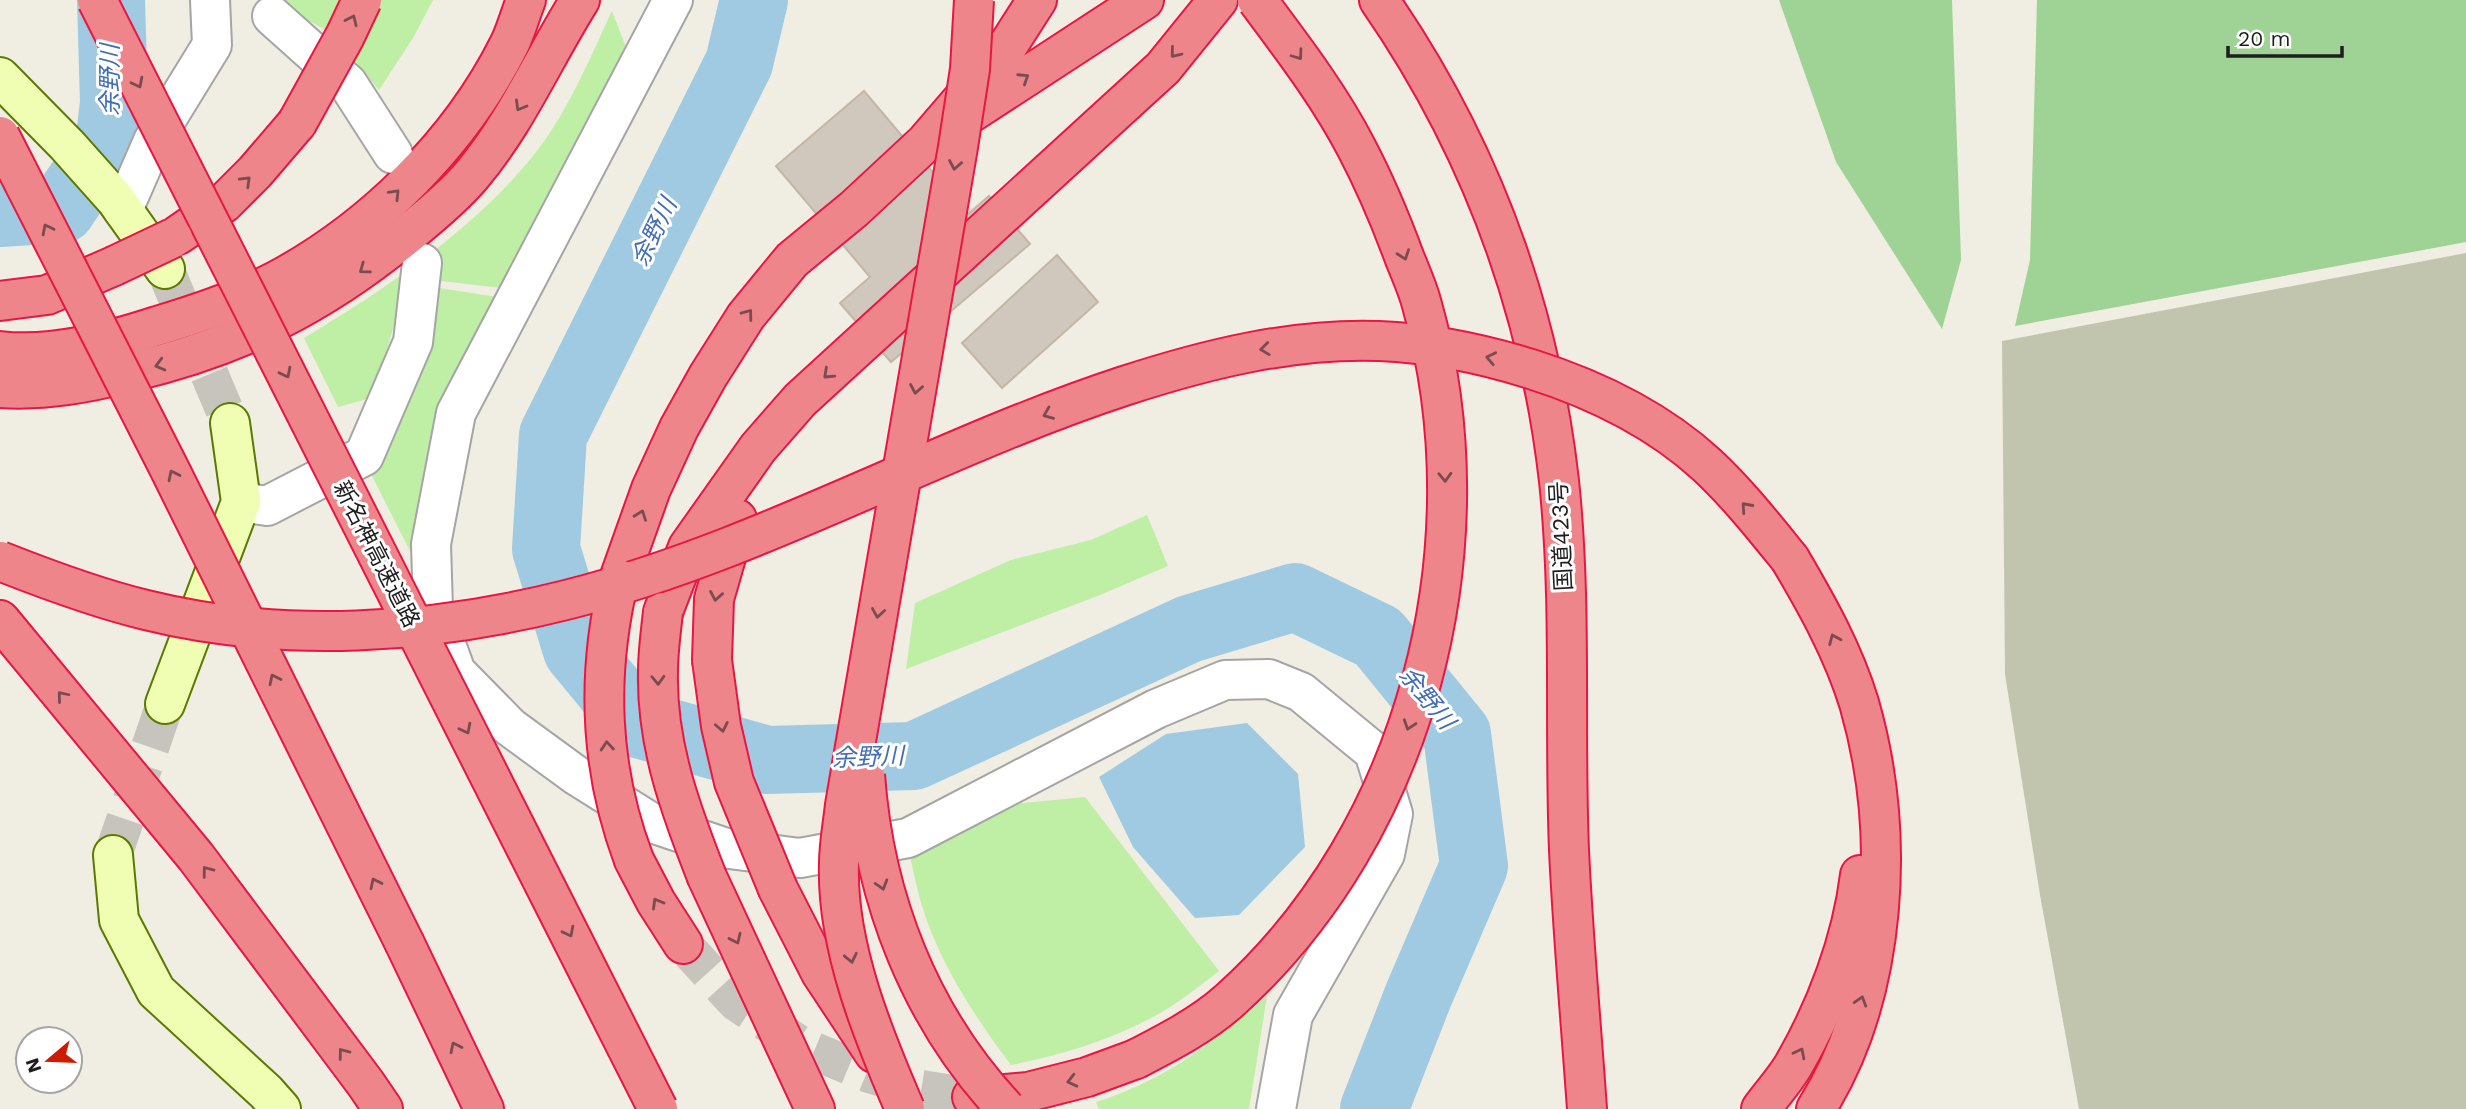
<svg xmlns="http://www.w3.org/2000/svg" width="2466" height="1109" font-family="'Work Sans','Noto Sans JP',sans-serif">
  <rect width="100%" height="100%" fill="#f0ede3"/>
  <!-- construction -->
  <polygon fill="#c2c5ae" points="2466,253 2466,1109 2079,1109 2040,895 2005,674 2002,341"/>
  <!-- grass -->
  <g fill="#bfeea5">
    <polygon points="269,0 433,0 413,38 379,90 352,57 324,29"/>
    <path d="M612 11 629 55 501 288 408 277 384 360 389 374 367 399 338 407 304 338C387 288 471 232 533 156 567 114 589 60 612 11Z"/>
    <polygon points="440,288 503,298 476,345 442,395 426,461 419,548 410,551 365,462 420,376 431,341"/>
    <polygon points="1147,515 1168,566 1100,595 906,669 915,603 1011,560 1091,540"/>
    <path d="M1085 797 1219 971C1203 983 1187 996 1170 1007 1122 1037 1066 1054 1011 1065 975 1017 940 964 922 906 916 886 912 864 907 843L983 807Z"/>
    <path d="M1267 996 1249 1109H1099L1096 1102C1161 1082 1216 1042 1267 996Z"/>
  </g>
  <!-- forest -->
  <g fill="#9fd295">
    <polygon points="1779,0 1952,0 1961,260 1942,329 1836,162"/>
    <polygon points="2037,0 2466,0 2466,242 2015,326 2030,260"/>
  </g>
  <!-- water -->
  <polygon fill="#a0cae1" points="1247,723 1298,774 1305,847 1239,915 1195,918 1133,847 1099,777 1166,734"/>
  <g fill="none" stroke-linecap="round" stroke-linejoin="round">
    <!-- river -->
    <g stroke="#a0cae1" stroke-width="68">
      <polyline points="754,0 739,63 553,435 546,549 577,650 638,724 767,760 914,756 1189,629 1295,597 1378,637 1457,734 1474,866 1419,994 1374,1109"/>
      <polyline points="0,213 62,209 110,137 114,103 111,0"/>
    </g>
  </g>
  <!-- building -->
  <g fill="#d0c8bc" stroke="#c3b6a5" stroke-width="2">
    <polygon points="864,91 968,214 989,196 1030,244 891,362 840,303 870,277 776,166"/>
    <polygon points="1057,255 1098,302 1002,388 962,343"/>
  </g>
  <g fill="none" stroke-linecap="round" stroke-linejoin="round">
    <!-- secondary-tunnel -->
    <g stroke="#c6c4bc" stroke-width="38" stroke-dasharray="38 19" stroke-linecap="butt">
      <polyline points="165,269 230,423"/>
      <polyline points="113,855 165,704"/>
    </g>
    <!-- highway-tunnel -->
    <polyline stroke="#c6c4bc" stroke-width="38" stroke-dasharray="38 19" stroke-linecap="butt" points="683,944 736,1002 802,1046 869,1074 921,1089 972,1097"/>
    <!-- street casing -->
    <g stroke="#a5a5a5" stroke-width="42">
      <g id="street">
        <polyline points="673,0 456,413 431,544 433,609 456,672 510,727 577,776 652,823 729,849 800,858 908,838 1156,709 1225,680 1269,679 1301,692 1374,752 1393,814 1385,854 1293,1015 1276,1109"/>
        <polyline points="272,16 348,84 393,154"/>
        <polyline points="123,210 153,141 212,45 210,0"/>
        <polyline points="241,502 267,506 364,456 413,342 422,263"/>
      </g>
    </g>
    <!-- secondary casing -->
    <g stroke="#5c7a00" stroke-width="42">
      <g id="secondary">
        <polyline points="0,77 67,145 116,200 165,269"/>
        <polyline points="165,704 241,502 230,423"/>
        <polyline points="113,855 119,920 156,991 266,1092 281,1109"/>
      </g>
    </g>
    <!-- highway casing -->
    <g stroke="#e81642" stroke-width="42">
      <g id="highway">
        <path d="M1379 0C1480 146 1539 305 1559 481 1572 603 1564 727 1569 850 1573 936 1581 1023 1587 1109"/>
        <polyline points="963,118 1144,0"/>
        <polyline points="178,235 224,203 255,172 297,123"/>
        <polyline points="0,301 47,295 114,266"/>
        <path d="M0 351C52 357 108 342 157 326 197 314 239 300 276 281 373 229 460 143 509 45 516 31 520 15 526 0"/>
        <path d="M0 388C45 391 88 383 131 372 240 346 322 305 409 233 430 216 453 197 471 176 516 123 543 59 580 0"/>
        <path d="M1790 559C1817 605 1843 651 1859 703 1896 831 1889 993 1816 1109"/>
        <polyline points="619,579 651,489 679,428 708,376 746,316 792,260 854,209 926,142 1005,50 1037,0"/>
        <polyline points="663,612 688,547 758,448 800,400 1163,68 1218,0"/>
        <polyline points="0,620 196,857 366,1084 383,1109"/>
        <polyline points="712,660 714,599 737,519"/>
        <polyline points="634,860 656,902 683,944"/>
        <polyline points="707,877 815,1109"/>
        <polyline points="778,889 821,973 874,1053"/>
        <polyline points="405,944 484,1109"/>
        <polyline points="972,1097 1028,1092 1087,1077 1136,1059"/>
        <path d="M1761 1109C1771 1095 1784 1081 1793 1066 1826 1009 1852 941 1860 875"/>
      </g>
    </g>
    <!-- street -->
    <use href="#street" stroke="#fff" stroke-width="38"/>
    <!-- secondary -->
    <use href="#secondary" stroke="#f0feb3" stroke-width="38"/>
    <!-- highway -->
    <use href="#highway" stroke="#ed858a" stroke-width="38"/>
    <!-- highway-bridge casing -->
    <g stroke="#e81642" stroke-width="42" stroke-linecap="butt">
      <g id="highway-bridge">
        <polyline points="97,0 658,1109"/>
        <polyline points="297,123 345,36 362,0"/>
        <polyline points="0,136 169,468 405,944"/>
        <polyline points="114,266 173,238"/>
        <path d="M0 561C48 580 96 598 146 610 283 644 431 634 566 600 760 551 935 448 1124 386 1207 359 1292 338 1379 341 1430 343 1483 354 1531 369 1594 389 1658 420 1707 465 1738 494 1764 527 1790 559"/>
        <path d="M619 579C596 675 599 767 634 860"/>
        <path d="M663 612C661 631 658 651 658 671 656 744 681 811 707 877"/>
        <polyline points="712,660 721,726 734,782 778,889"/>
        <path d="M865 775C874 899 920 1017 1006 1109"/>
        <path d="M1136 1059C1169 1042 1202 1025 1229 1001 1418 832 1490 546 1422 305 1418 289 1411 274 1405 259 1391 221 1375 183 1356 147 1329 95 1292 47 1257 0"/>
        <path d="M905 1109C873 1035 836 945 839 863 839 844 843 824 845 805L958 147 970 69 974 0"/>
      </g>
    </g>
    <!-- highway-bridge -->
    <use href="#highway-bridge" stroke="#ed858a" stroke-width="38"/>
  </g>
  <!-- one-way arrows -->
  <defs><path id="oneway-chevron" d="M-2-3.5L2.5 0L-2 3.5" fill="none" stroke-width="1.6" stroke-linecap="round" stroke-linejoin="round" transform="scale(1.75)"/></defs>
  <g stroke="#7b4c4f">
    <use href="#oneway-chevron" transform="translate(352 20) rotate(-65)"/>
    <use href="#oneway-chevron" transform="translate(1175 53) rotate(129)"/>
    <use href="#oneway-chevron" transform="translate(1298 55) rotate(54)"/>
    <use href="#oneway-chevron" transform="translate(1024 78) rotate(-33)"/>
    <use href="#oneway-chevron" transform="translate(138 83) rotate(63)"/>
    <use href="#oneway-chevron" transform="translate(520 106) rotate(120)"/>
    <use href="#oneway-chevron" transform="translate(955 165) rotate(100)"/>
    <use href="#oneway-chevron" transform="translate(246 181) rotate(-44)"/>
    <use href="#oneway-chevron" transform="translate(395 194) rotate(-46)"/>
    <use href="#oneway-chevron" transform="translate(47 229) rotate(-117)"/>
    <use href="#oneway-chevron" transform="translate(1404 255) rotate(70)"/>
    <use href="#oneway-chevron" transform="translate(364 269) rotate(144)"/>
    <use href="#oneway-chevron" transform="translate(748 314) rotate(-53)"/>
    <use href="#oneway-chevron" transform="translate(1265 349) rotate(173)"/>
    <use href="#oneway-chevron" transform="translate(1491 358) rotate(-168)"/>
    <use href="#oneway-chevron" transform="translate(160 365) rotate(165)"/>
    <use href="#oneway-chevron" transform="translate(286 373) rotate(63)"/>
    <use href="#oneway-chevron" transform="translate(828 374) rotate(137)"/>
    <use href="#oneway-chevron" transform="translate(916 389) rotate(100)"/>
    <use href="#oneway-chevron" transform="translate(1048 414) rotate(158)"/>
    <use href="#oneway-chevron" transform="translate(173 475) rotate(-116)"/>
    <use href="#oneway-chevron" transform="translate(1445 477) rotate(88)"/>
    <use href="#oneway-chevron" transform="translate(1746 507) rotate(-132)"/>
    <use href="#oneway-chevron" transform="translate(641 515) rotate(-70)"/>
    <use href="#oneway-chevron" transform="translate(716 596) rotate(100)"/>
    <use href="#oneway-chevron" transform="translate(878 613) rotate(99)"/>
    <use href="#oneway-chevron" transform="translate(1834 639) rotate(-113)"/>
    <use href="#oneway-chevron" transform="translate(274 679) rotate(-116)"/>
    <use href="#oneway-chevron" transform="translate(658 680) rotate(88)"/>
    <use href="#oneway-chevron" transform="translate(62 696) rotate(-130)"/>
    <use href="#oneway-chevron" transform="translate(1409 725) rotate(108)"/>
    <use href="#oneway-chevron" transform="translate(722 727) rotate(79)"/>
    <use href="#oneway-chevron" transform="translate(466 729) rotate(63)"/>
    <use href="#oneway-chevron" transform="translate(607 746) rotate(-95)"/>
    <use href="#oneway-chevron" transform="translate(207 871) rotate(-127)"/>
    <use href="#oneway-chevron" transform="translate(375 883) rotate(-116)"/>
    <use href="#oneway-chevron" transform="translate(882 885) rotate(73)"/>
    <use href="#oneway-chevron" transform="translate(657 903) rotate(-120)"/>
    <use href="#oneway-chevron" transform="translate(569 932) rotate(63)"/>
    <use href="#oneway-chevron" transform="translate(736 939) rotate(65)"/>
    <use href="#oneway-chevron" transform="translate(851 958) rotate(78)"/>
    <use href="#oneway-chevron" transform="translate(1861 1001) rotate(-73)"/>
    <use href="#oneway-chevron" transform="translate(455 1047) rotate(-116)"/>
    <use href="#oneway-chevron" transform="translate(343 1053) rotate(-127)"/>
    <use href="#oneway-chevron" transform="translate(1800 1053) rotate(-63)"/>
    <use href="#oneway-chevron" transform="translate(1072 1081) rotate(166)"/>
  </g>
  <g text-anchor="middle" stroke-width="6" stroke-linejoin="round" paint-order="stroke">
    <!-- street labels -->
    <g font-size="23" fill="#1e1e1e" stroke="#fff">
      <text transform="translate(1561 536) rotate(-93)" y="8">国道423号</text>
      <text transform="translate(377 554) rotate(63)" y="8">新名神高速道路</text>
    </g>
    <!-- water labels -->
    <g font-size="24" font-style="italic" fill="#436db5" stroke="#fff">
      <text transform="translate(110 80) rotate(-90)" y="8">余野川</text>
      <text transform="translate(654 232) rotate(-64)" y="8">余野川</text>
      <text transform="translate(1427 698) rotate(51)" y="8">余野川</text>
      <text transform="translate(868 757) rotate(-2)" y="8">余野川</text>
    </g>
  </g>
  <!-- north arrow -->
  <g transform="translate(49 1060) rotate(251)"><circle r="33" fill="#ffffff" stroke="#a5a5a5" stroke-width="2"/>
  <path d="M0-5L12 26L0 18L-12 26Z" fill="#cc1c00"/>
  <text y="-10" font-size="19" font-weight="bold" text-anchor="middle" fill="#1e1e1e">N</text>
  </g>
  <!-- scale -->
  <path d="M2228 46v10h114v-10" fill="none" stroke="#1e1e1e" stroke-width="3.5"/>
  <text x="2238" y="46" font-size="21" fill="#1e1e1e" stroke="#ffffff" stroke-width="5" paint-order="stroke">20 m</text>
</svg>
